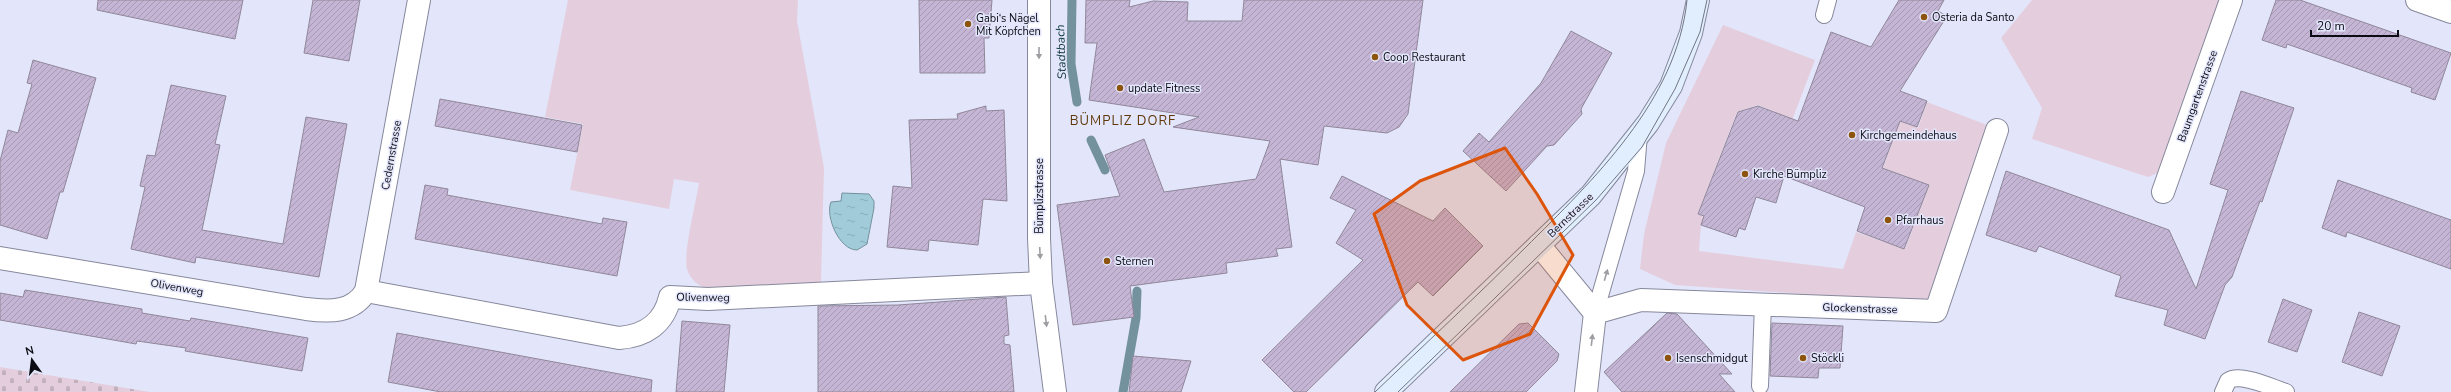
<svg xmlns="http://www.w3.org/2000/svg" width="2451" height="392" font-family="'Nunito Sans',sans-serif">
  <defs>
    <pattern id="cemetery-stones" width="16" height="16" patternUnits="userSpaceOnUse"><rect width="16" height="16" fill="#e4cedd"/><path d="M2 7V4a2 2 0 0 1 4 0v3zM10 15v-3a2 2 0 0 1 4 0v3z" fill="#c2b0bd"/></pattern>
    <pattern id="water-ripples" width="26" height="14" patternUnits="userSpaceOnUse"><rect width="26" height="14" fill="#a1cbd9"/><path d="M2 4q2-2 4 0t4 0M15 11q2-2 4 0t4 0" fill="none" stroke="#89adb9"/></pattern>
    <pattern id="building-hatch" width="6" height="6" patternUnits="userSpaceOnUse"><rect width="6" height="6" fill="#c5b5d5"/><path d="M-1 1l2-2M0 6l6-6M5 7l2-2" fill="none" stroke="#a89ab6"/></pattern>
  </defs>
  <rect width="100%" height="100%" fill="#e3e6fb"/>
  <!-- green -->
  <g fill="#e4cedd">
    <path d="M568 0H798L797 21 824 168 821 283 706 288C697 285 690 279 687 269 683 253 696 202 699 183L674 179 669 209 570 190 583 124 545 117Z"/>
    <polygon points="2032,0 2219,0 2160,172 2148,177 2032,139 2042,108 2001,38"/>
    <polygon points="1723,25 1815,60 1788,131 1783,129 1776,112 1758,105 1737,112 1698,214 1704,217 1701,225 1699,251 1843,269 1856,232 1905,249 1929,185 1883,168 1900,121 1918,128 1927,102 1987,125 1927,303 1675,285 1640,269 1644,234 1666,143"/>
  </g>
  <!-- cemetery -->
  <polygon fill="url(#cemetery-stones)" points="0,367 150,392 0,392"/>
  <!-- water -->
  <path fill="url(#water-ripples)" stroke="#74929e" d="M842 193 869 194 874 201V208L867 244 857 250C839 250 825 216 831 202L841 201Z"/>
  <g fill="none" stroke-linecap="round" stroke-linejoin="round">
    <!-- stream -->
    <g stroke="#74929e" stroke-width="9">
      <polyline points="1072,0 1071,64 1077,102"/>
      <polyline points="1091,140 1105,170"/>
      <polyline points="1123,392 1136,318 1137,291"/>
    </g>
  </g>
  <!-- building -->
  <g fill="url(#building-hatch)" stroke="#908799">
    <polygon points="98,0 243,0 235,39 97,10"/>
    <polygon points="313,0 360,0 349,61 304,53"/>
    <polygon points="919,0 992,0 989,38 984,38 985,73 920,73"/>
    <polygon points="1086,0 1130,0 1129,7 1153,1 1188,2 1187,21 1242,21 1244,0 1423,0 1408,114 1399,127 1387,133 1324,126 1318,165 1280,159 1292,247 1276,249 1278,256 1226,263 1227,273 1130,286 1134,317 1073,325 1057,205 1120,196 1105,155 1144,139 1164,192 1256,179 1270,141 1173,127 1199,117 1089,100 1097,43 1085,43"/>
    <polygon points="1899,0 1944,0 1938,11 1947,16 1900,91 1927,101 1917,127 1900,121 1882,168 1929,185 1904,249 1857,231 1865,207 1784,176 1776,203 1756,197 1745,230 1739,228 1736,237 1701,225 1704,216 1698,214 1738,112 1758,106 1798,121 1831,32 1871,47"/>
    <polygon points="2276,0 2300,0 2451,53 2435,100 2411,92 2412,88 2350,66 2287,44 2286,48 2262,40"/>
    <polygon points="1571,31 1612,53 1581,109 1582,114 1554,145 1547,146 1506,191 1463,151 1479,133 1489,142 1541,83"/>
    <polygon points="33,60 96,78 63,192 60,192 47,239 0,225 0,161 8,130 18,133 32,84 27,83"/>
    <polygon points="171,85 226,96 215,144 220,145 202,230 283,244 306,117 347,124 319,277 196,257 195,263 131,249 145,187 140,186 147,155 155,156"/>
    <polygon points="2241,91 2294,108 2262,202 2260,201 2232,277 2225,285 2205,339 2164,325 2168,310 2115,296 2121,276 2039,246 2036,252 1986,235 2006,171 2169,230 2196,289 2228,190 2210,184"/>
    <polygon points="440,99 582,125 577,152 435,126"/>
    <polygon points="986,106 986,111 1004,110 1007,201 983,199 978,245 929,240 928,251 887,247 893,186 912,188 909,120 958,119 957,114"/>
    <polygon points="1342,176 1433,221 1445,208 1483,246 1433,296 1418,282 1306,392 1294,392 1262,360 1363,260 1336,243 1356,210 1330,198"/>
    <polygon points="2338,180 2451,220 2451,269 2347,232 2346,237 2322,228"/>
    <polygon points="425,185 448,189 447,195 602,224 603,218 627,222 617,276 415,239"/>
    <polygon points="25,290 142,309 142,313 190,321 191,318 308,338 302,371 185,351 186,348 137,341 136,344 0,320 0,293 23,297"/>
    <polygon points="1006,297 1009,335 1004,336 1004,344 1010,345 1014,392 818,392 818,306 898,305"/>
    <polygon points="2283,299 2312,310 2297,352 2268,342"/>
    <polygon points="2359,312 2400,326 2382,376 2342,362"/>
    <polygon points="1667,313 1677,314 1732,374 1719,374 1735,392 1622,392 1604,372"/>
    <polygon points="682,321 730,325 724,392 676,392"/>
    <polygon points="1528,323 1559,354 1557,361 1526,392 1450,392 1519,324"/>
    <polygon points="1772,323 1843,326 1840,368 1819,368 1818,378 1770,376"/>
    <polygon points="397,333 652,380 651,392 441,392 388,382"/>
    <polygon points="1133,356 1191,361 1181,392 1129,392"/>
  </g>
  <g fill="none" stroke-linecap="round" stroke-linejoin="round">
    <!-- lane casing -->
    <g stroke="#86889b" stroke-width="18">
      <g id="lane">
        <polyline points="1824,15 1828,0"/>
        <polyline points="1595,313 1636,171 1639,134"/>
        <polyline points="1760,386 1763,304"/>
        <path d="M2223 392 2228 381C2240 372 2273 388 2286 392"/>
      </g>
    </g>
    <!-- street casing -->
    <g stroke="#86889b" stroke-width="24">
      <g id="street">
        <polyline points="1039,0 1039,238 1041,283 1055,392"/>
        <polyline points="2417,0 2451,12"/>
        <polyline points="2163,192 2231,0"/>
        <polyline points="1539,245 1595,313 1586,392"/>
        <path d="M0 258 306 309C329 312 353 313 366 291L419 0"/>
        <path d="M366 291 619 338C645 336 664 324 670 297L708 299 1041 283"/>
        <polyline points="1595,313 1641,300 1936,311 1997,130"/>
      </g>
    </g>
    <!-- secondary casing -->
    <g stroke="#86889b" stroke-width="24">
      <polyline id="secondary" points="1386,392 1591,195 1648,123 1671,86 1691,33 1698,0"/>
    </g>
    <!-- lane -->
    <use href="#lane" stroke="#fff" stroke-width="16"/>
    <!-- street -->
    <use href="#street" stroke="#fff" stroke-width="22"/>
    <!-- secondary -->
    <use href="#secondary" stroke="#e0eefd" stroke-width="22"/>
    <!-- tram -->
    <g stroke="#737583" stroke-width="1">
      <path d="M1375 392C1425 344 1476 297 1525 248 1593 180 1677 101 1687 0"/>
      <polyline points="1398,392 1596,200 1642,147 1675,89 1700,32 1707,0"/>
    </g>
  </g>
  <!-- one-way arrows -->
  <defs><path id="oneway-solid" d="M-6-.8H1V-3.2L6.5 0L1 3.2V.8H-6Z"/></defs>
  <g fill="#9d9ea1">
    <use href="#oneway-solid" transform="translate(1039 53) rotate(90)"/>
    <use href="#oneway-solid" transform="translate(1040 253) rotate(87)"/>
    <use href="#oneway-solid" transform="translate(1606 275) rotate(-74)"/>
    <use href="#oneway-solid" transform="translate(1046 321) rotate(83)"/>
    <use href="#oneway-solid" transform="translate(1592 340) rotate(-83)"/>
  </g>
  <!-- marked area -->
  <path fill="#dd550c" fill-opacity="0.2" stroke="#dd550c" stroke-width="3" stroke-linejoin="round" d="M1505 148 1537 194 1573 255 1530 334 1463 360 1407 305 1374 214 1420 181Z"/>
  <!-- markers -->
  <g fill="#8d540d" stroke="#e3e6fb" stroke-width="1.5">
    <circle cx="1924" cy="17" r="4"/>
    <circle cx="968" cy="24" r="4"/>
    <circle cx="1375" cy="57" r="4"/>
    <circle cx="1120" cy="88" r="4"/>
    <circle cx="1852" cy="135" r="4"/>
    <circle cx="1745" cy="174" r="4"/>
    <circle cx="1888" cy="220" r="4"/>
    <circle cx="1107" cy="261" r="4"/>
    <circle cx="1668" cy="358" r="4"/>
    <circle cx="1803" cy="358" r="4"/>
  </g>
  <g text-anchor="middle" stroke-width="3" stroke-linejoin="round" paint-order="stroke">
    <!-- poi labels -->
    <g font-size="11" fill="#0b0c13" stroke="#e3e6fb" text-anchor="start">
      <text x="1932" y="21">Osteria da Santo</text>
      <text x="976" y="22">Gabi‘s Nägel<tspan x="976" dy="13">Mit Köpfchen</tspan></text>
      <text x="1383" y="61">Coop Restaurant</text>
      <text x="1128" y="92">update Fitness</text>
      <text x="1860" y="139">Kirchgemeindehaus</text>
      <text x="1753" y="178">Kirche Bümpliz</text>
      <text x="1896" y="224">Pfarrhaus</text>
      <text x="1115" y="265">Sternen</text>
      <text x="1676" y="362">Isenschmidgut</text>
      <text x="1811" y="362">Stöckli</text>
    </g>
    <!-- street labels -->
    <g font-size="11" fill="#0b0c13" stroke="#e3e6fb">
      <text transform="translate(2197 96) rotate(-70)" y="4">Baumgartenstrasse</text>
      <text transform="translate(391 155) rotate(-80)" y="4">Cedernstrasse</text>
      <text transform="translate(1039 196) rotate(-90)" y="4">Bümplizstrasse</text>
      <text transform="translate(1570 215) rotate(-44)" y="4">Bernstrasse</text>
      <text transform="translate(177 287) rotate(10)" y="4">Olivenweg</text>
      <text transform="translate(703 297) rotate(1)" y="4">Olivenweg</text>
      <text transform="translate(1860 308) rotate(2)" y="4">Glockenstrasse</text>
    </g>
    <!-- water labels -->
    <g font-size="12" font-style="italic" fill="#0f3541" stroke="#e3e6fb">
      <text transform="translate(1061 52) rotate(-92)" y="4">Stadtbach</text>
    </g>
    <!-- quarter labels -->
    <g font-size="13" letter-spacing="1" fill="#5f3708" stroke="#e3e6fb">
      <text x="1123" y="125">BÜMPLIZ DORF</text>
    </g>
  </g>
  <!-- north arrow -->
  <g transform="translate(32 360) rotate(346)" stroke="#e3e6fb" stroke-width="3" paint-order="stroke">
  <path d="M0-3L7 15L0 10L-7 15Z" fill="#0b0c13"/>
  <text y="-6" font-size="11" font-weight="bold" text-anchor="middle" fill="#0b0c13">N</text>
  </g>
  <!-- scale -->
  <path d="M2311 30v6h87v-6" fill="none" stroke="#0b0c13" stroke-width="2"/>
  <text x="2317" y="30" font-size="12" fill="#0b0c13" stroke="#e3e6fb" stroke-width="3" paint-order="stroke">20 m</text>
</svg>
